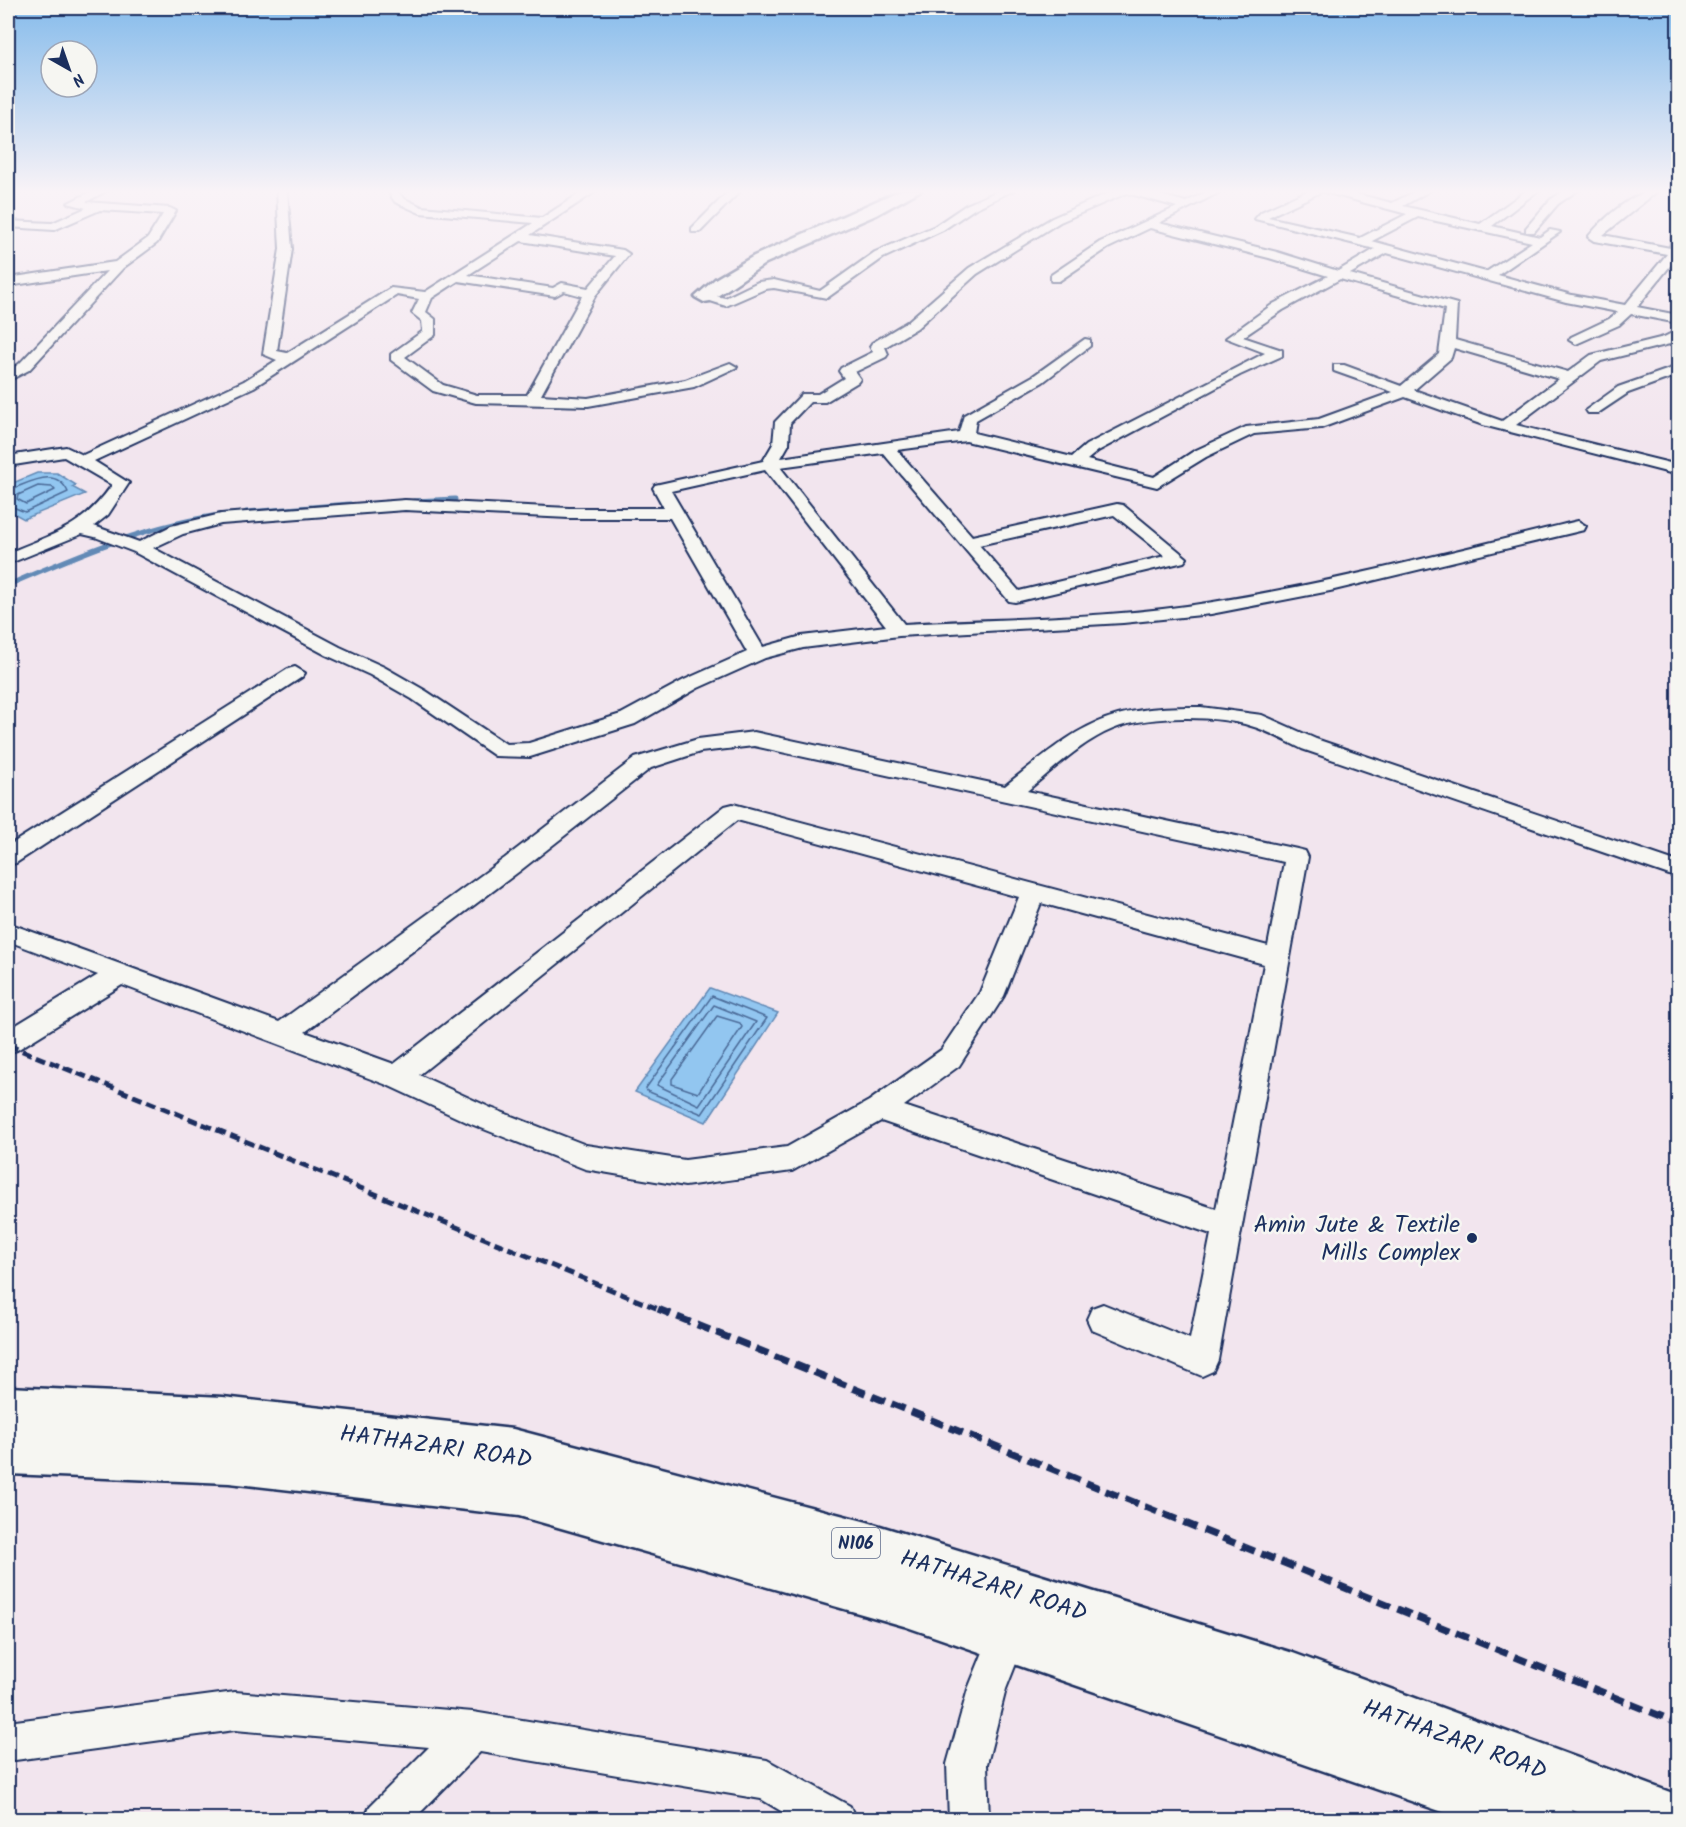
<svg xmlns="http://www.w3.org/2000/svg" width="1686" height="1827" font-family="Kalam,sans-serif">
  <rect width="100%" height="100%" fill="#f2e5ee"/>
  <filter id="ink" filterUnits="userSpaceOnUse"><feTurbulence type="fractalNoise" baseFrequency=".0167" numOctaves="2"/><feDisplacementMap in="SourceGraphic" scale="12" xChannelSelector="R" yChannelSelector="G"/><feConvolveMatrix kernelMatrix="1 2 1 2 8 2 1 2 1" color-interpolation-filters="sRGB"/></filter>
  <g filter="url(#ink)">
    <!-- water -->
    <g fill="#92c6f0" stroke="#628ab6" stroke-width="1.5">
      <polygon points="37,473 57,473 76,485 72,487 85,494 24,519 8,510 8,485"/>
      <polygon points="710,988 778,1013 706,1122 635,1092"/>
    </g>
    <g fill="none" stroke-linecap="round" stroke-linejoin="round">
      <!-- shore -->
      <g stroke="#4b6b98" stroke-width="1.5">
        <polygon points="38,486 52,487 55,490 26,504 17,499 18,495"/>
        <path d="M8 490C27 485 55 464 68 492L25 512 8 505"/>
        <polygon points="712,996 767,1018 702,1114 647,1091 646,1088"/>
        <polygon points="714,1005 756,1022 699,1105 657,1085"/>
        <polygon points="717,1016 740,1023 742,1027 698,1093 672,1084 672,1079"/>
      </g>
      <!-- stream -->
      <g stroke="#628ab6" stroke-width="5">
        <polyline points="414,501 455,499"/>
        <polyline points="246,512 350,504"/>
        <path d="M8 585C77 555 152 523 227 514"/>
      </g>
      <!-- street casing -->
      <g stroke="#1b2f5e" stroke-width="4">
        <g id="street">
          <polygon points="8,190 28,190 8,194"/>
          <polygon points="94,190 108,190 86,202 170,208 176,211 157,243 123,268 29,370 8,381 8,371 19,364 107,271 8,286 8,278 115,262 148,238 163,214 100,210 54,230 8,227 8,221 52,223 86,208 68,203"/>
          <path d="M277 190H287L292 249 277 351 287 353 391 288 425 292 533 223 420 213 395 202 387 190H397L403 198 422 207 542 218 585 190H598L530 235 623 250 629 254 595 296 541 395 588 398 685 380 730 363 737 367 694 387 588 406 476 403 433 391 391 360V354L423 331 422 321 412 313 419 299 397 295 254 387 94 461 129 483 108 515 94 526 139 542 171 526 221 514 405 500 569 508H664L653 488 655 485 763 461 773 444 775 422 802 394H818L844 378 839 371 841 368 873 352 870 346 872 343 907 322 969 268 1052 218 1115 190H1142L1186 202 1210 190H1224L1159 223 1277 252 1338 271 1375 249 1255 219 1261 212 1309 190H1341L1392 203 1418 190H1431L1403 206 1480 224 1527 190H1539L1492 226 1540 237 1550 230 1560 232 1498 275 1572 295 1625 305 1667 254 1594 241 1588 237C1604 218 1634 190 1659 190L1603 235 1670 248 1672 234 1678 231V256L1637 307 1678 315V323L1631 314 1619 325 1576 344 1569 340 1571 337 1609 319 1618 312 1566 302 1387 253 1350 274 1457 304 1455 340 1568 372 1591 355 1664 337 1678 330V340L1674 343 1601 361 1516 425 1678 465V475L1483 425 1405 397 1321 428 1254 434 1206 457 1157 487 966 441 897 450 972 536 1117 504 1123 505 1187 558 1184 562 1015 602 1009 601 883 453 780 467 904 624C1006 618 1112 619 1213 602 1336 582 1457 550 1578 521L1586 526 1584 530 1330 591 1211 614 1123 623 899 636 803 648 765 658 698 688 635 724 530 757 495 756 412 699 370 675 326 655 134 552 95 537 82 534 8 564V553C55 533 81 529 112 485L64 457 8 466V456L66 447 83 455 244 381 277 360 263 354 280 249ZM1323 191 1324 192 1407 214 1360 238 1268 217ZM1127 193 1177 207 1100 242 1051 275V281H1059L1108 248 1150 228 1269 258 1328 276 1273 304 1226 338 1265 353 1086 445 1072 457 974 433 976 420 1043 382 1090 346V340L1085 339 1033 376 964 415 959 432 781 458 789 444 790 423 810 402H825L858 382 860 379 855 372 886 357 888 354 885 347 917 328 977 274 1060 222ZM1418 217 1532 242 1486 272 1372 241ZM521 241 615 256 588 288 562 283 553 288 468 275ZM1340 279 1445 309 1439 354 1401 386 1344 365H1334V371L1393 392 1319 419 1246 427 1194 451 1154 477 1087 460 1098 451 1240 375 1282 356V350L1243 337 1283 310ZM458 281 555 296 564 291 582 296 527 395H477L443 385 405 357 435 335V319L426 312 432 298ZM1454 348 1559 379 1502 421 1414 390 1451 358ZM765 470 886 626 802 636 763 647 671 491ZM405 510 569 518H670L747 652 684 680 621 714 529 743 506 744 426 691 384 667 340 647 153 548 183 534 221 524ZM1114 515 1165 556 1019 591 979 545Z"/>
          <polygon points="730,190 741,190 700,232 692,232 692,228"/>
          <polygon points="1000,190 1014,190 974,209 943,230 883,258 827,298 774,288 765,289 726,306 698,297 704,293 725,298 758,282 774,280 820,291 875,252 935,226 966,205"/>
          <polygon points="1565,190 1578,190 1558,204 1534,232 1526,232 1526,228 1550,200"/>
          <polygon points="1678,366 1678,375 1628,393 1598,413 1588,413 1586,410 1618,387"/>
          <polygon points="295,667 305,673 302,677 16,863 8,865 8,846 288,669"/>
          <path d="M1201 707 1262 715 1316 739 1678 862V878L1302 749C1285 741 1269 731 1251 726 1217 715 1147 715 1113 729 1081 742 1054 769 1027 791L1297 849 1305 851 1308 857 1218 1360 1213 1371 1202 1376 1092 1330 1087 1319 1092 1308 1103 1304 1190 1339 1211 1234 881 1121 792 1171 685 1186 585 1169 471 1124 387 1085 122 985 17 1050 8 1053V1030L98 975 8 941V923L279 1022 505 858 635 758 698 739 754 732 1005 786C1080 726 1102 706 1201 707ZM754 746 1284 862 1268 946 733 804 725 806 394 1064 305 1032 521 870 651 768 700 752ZM737 820 1019 897 980 992 941 1050 869 1101 787 1147 685 1160 586 1145 491 1108 419 1075ZM1041 903 1264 964 1216 1209 904 1106 959 1066 1004 996Z"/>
          <polygon points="1007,1619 1020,1625 1026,1638 1006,1689 987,1764 989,1820 949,1820 947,1764 968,1689 994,1625"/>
          <polygon points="235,1692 473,1712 767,1760 850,1806 856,1820 796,1820 761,1799 480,1752 413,1820 364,1820 370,1806 429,1747 235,1730 8,1761 8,1722"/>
        </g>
      </g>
      <!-- secondary casing -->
      <g stroke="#1b2f5e" stroke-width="5">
        <polygon id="secondary" points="901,190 921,190 876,215 766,263 710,301 704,302 695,297 715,279 754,256"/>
      </g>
      <!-- highway casing -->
      <g stroke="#1b2f5e" stroke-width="5">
        <polygon id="highway" points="8,1387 223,1397 513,1429 867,1522 1293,1653 1678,1795 1678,1820 1597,1820 1572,1810 1576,1820 1466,1820 904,1626 519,1516 229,1483 8,1474"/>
      </g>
      <!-- street -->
      <use href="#street" fill="#f6f6f2" fill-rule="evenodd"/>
      <!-- secondary -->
      <use href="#secondary" fill="#f6f6f2" fill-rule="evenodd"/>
      <!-- highway -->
      <use href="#highway" fill="#f6f6f2" fill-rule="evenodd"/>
      <!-- rail-far1 -->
      <polyline stroke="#1b2f5e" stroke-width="5" stroke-dasharray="10 5" stroke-linecap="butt" points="8,1045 661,1310"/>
      <!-- rail -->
      <polyline stroke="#1b2f5e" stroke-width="7" stroke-dasharray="14 7" stroke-linecap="butt" points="658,1309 1678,1723"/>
    </g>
  </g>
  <!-- sky -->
  <linearGradient id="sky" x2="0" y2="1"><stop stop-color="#85bbeb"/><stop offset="0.43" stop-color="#f9f3f7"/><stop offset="1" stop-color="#f9f3f7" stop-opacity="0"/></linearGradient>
  <rect width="1686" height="446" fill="url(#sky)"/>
  <!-- markers -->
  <circle fill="#1b2f5e" stroke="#f6f6f2" stroke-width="2" cx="1472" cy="1238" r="6"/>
  <g text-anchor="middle" stroke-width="5" stroke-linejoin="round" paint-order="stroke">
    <!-- shield labels -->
    <rect fill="#f6f6f2" stroke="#5d6b8a" stroke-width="1.5" x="832" y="1528" width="48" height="30" rx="4.5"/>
    <g font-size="18" font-weight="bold" fill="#1b2f5e">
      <text x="856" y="1549">N106</text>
    </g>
    <!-- near-poi labels -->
    <g font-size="24" fill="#1b2f5e" stroke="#f6f6f2" text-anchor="end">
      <text x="1460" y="1232">Amin Jute &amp; Textile<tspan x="1460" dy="28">Mills Complex</tspan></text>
    </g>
    <!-- near-street labels -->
    <g font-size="24" fill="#1b2f5e" stroke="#f6f6f2">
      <text transform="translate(436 1446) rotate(8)" y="8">HATHAZARI ROAD</text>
      <text transform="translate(994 1585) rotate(17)" y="8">HATHAZARI ROAD</text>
      <text transform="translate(1455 1739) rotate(20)" y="8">HATHAZARI ROAD</text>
    </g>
  </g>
  <!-- margin -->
  <rect width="1686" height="1827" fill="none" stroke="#f6f6f2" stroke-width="30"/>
  <rect x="15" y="15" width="1656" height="1797" fill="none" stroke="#1b2f5e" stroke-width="2" filter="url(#ink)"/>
  <!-- north arrow -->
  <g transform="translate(69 69) rotate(140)"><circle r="28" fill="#f6f6f2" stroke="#9ea6b7" stroke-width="1.5"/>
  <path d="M0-4.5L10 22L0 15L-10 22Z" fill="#1b2f5e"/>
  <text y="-9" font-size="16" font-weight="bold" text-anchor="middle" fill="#1b2f5e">N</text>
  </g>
</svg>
